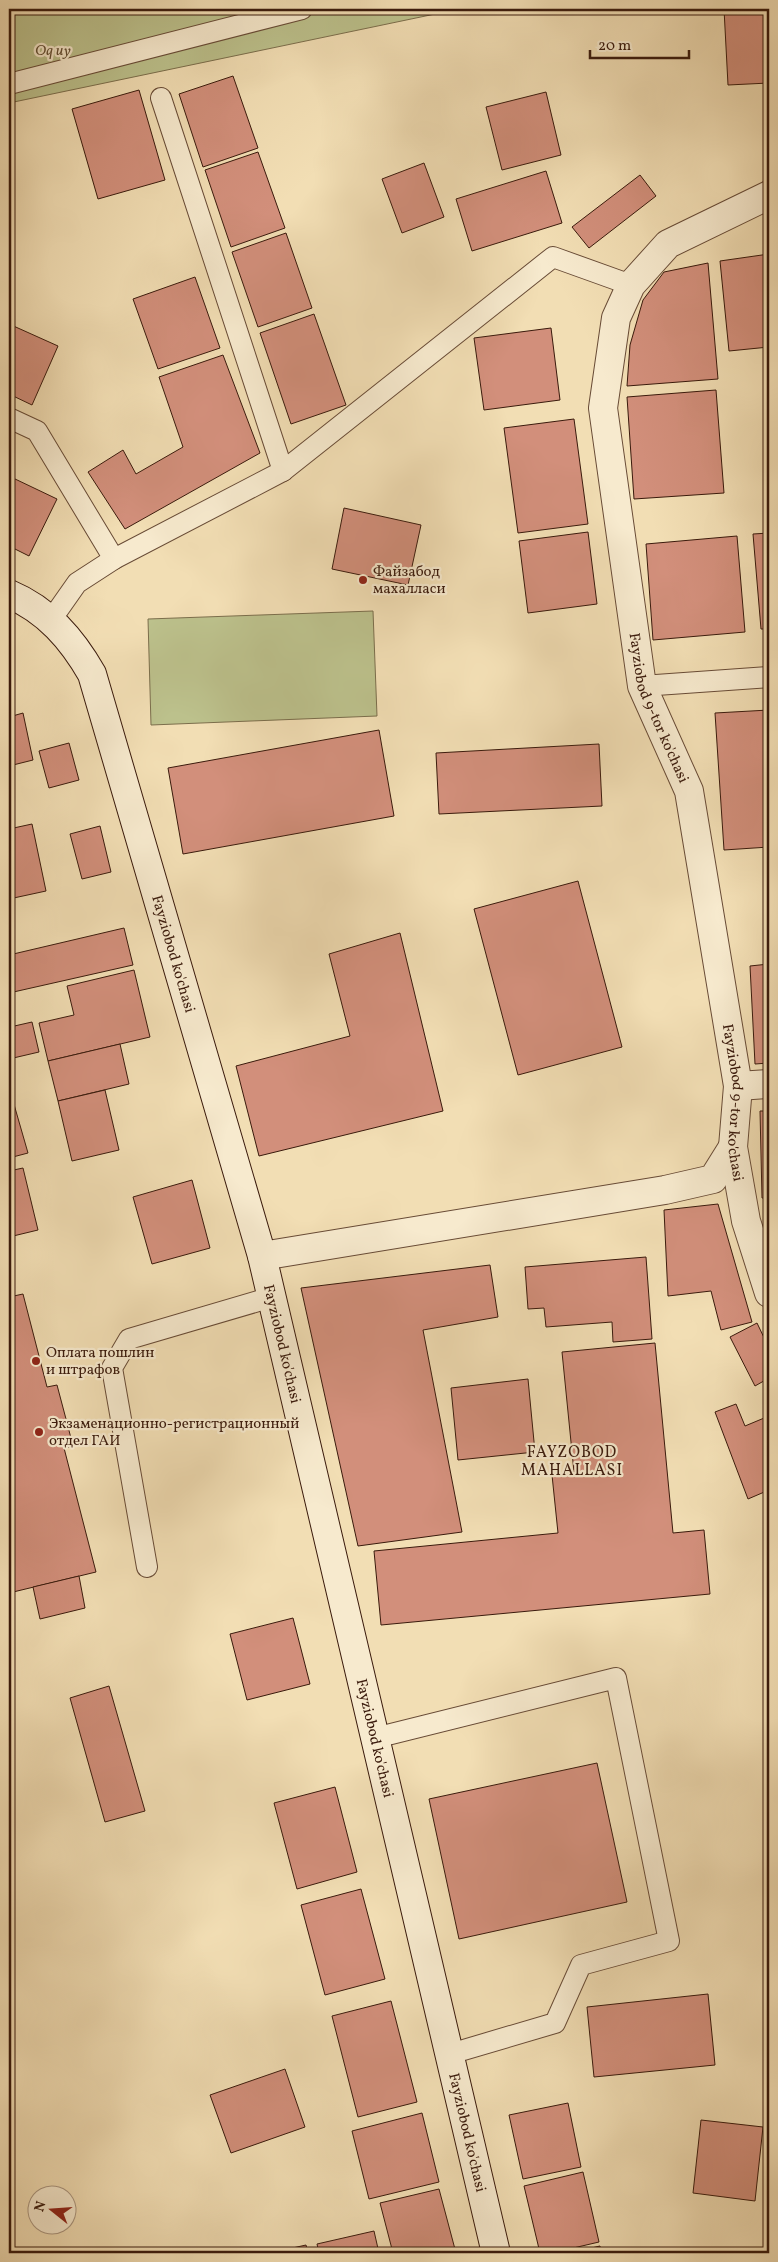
<svg xmlns="http://www.w3.org/2000/svg" width="778" height="2262" font-family="Vollkorn,serif">
  <rect width="100%" height="100%" fill="#f2deb4"/>
  <filter id="stains"><feTurbulence type="fractalNoise" baseFrequency=".004" numOctaves="4"/><feColorMatrix values="0 0 0 0 .2 0 0 0 0 .09 0 0 0 0 .02 0 0 0 .5 -.17"/></filter>
  <radialGradient id="worn" r=".72"><stop offset=".6" stop-color="#630" stop-opacity="0"/><stop offset="1" stop-color="#630" stop-opacity=".3"/></radialGradient>
  <!-- green -->
  <g fill="#bcc18c" stroke="#7b6e4c">
    <polygon points="9,9 459,9 9,103"/>
    <polygon points="373,611 377,716 151,725 148,619"/>
  </g>
  <!-- building -->
  <g fill="#d28f7b" stroke="#3a1a0c">
    <polygon points="724,9 769,9 769,83 728,85"/>
    <polygon points="233,76 258,148 203,167 179,94"/>
    <polygon points="139,90 165,180 98,199 72,109"/>
    <polygon points="546,92 561,155 502,170 486,107"/>
    <polygon points="258,152 285,228 231,247 205,170"/>
    <polygon points="424,163 444,217 402,233 382,179"/>
    <polygon points="546,171 562,223 472,251 456,199"/>
    <polygon points="640,175 656,196 589,248 572,227"/>
    <polygon points="286,233 312,308 258,327 232,252"/>
    <polygon points="769,254 769,347 729,351 720,261"/>
    <polygon points="708,263 718,379 627,386 630,345 643,300 664,272"/>
    <polygon points="195,277 220,348 158,369 133,299"/>
    <polygon points="314,314 346,405 291,424 260,333"/>
    <polygon points="9,324 58,346 32,405 9,394"/>
    <polygon points="551,328 560,400 484,410 474,338"/>
    <polygon points="223,355 260,453 125,529 88,472 123,450 136,474 183,447 159,377"/>
    <polygon points="716,390 724,493 634,499 627,397"/>
    <polygon points="574,419 588,524 518,533 504,428"/>
    <polygon points="13,478 57,499 29,556 9,546 9,486"/>
    <polygon points="344,508 421,525 408,585 332,569"/>
    <polygon points="588,532 597,604 528,613 519,541"/>
    <polygon points="769,533 769,629 761,629 753,534"/>
    <polygon points="737,536 745,632 653,640 646,544"/>
    <polygon points="769,710 769,847 724,850 715,713"/>
    <polygon points="23,713 33,760 9,766 9,717"/>
    <polygon points="379,730 394,816 183,854 168,768"/>
    <polygon points="69,743 79,780 49,788 39,751"/>
    <polygon points="599,744 602,806 439,814 436,753"/>
    <polygon points="32,824 46,891 9,899 9,829"/>
    <polygon points="100,826 111,872 82,879 70,834"/>
    <polygon points="578,881 622,1047 518,1075 474,909"/>
    <polygon points="124,928 133,965 9,993 9,955"/>
    <polygon points="400,933 443,1111 259,1156 236,1066 350,1036 329,954"/>
    <polygon points="769,964 769,1063 755,1064 750,966"/>
    <polygon points="134,970 150,1037 48,1061 39,1023 74,1015 67,986"/>
    <polygon points="32,1022 39,1052 9,1059 9,1023 10,1027"/>
    <polygon points="120,1044 129,1084 58,1101 48,1061"/>
    <polygon points="9,1087 28,1153 9,1158"/>
    <polygon points="105,1090 119,1150 72,1161 58,1101"/>
    <polygon points="760,1111 769,1111 769,1198 762,1198"/>
    <polygon points="23,1168 38,1230 9,1237 9,1171"/>
    <polygon points="192,1180 210,1248 152,1264 133,1197"/>
    <polygon points="718,1204 752,1322 721,1330 711,1291 668,1296 664,1210"/>
    <polygon points="646,1257 652,1339 613,1342 612,1322 546,1327 544,1308 528,1309 525,1267"/>
    <polygon points="490,1265 498,1317 423,1330 462,1532 358,1546 301,1288"/>
    <polygon points="23,1294 47,1387 57,1385 66,1419 73,1446 64,1448 96,1572 9,1593 9,1297"/>
    <polygon points="757,1323 769,1348 769,1378 755,1386 730,1337"/>
    <polygon points="655,1343 673,1533 704,1530 710,1594 381,1625 374,1551 558,1533 552,1475 574,1472 562,1352"/>
    <polygon points="528,1379 535,1452 458,1460 451,1388"/>
    <polygon points="736,1404 745,1426 769,1416 769,1490 748,1499 715,1412"/>
    <polygon points="79,1576 85,1608 40,1619 33,1587"/>
    <polygon points="293,1618 310,1684 247,1700 230,1634"/>
    <polygon points="109,1686 145,1811 105,1822 70,1698"/>
    <polygon points="597,1763 627,1902 459,1939 429,1799"/>
    <polygon points="335,1787 357,1872 297,1889 274,1803"/>
    <polygon points="361,1889 385,1979 325,1995 301,1905"/>
    <polygon points="708,1994 715,2065 594,2077 587,2007"/>
    <polygon points="391,2001 417,2102 358,2117 332,2016"/>
    <polygon points="285,2069 305,2127 231,2153 210,2095"/>
    <polygon points="568,2103 581,2167 523,2179 509,2115"/>
    <polygon points="422,2113 439,2182 369,2199 352,2131"/>
    <polygon points="701,2120 763,2127 755,2201 693,2193"/>
    <polygon points="583,2172 599,2242 552,2253 540,2253 524,2186"/>
    <polygon points="439,2189 456,2253 393,2253 380,2203"/>
    <polygon points="374,2231 379,2253 319,2253 317,2244"/>
    <polygon points="306,2245 308,2253 270,2253"/>
    <polygon points="600,2246 601,2253 570,2253"/>
  </g>
  <g fill="none" stroke-linecap="round" stroke-linejoin="round">
    <!-- lane casing -->
    <g stroke="#684b36" stroke-width="22">
      <g id="lane">
        <polyline points="9,84 302,9"/>
        <polyline points="161,98 283,471"/>
        <polyline points="9,418 37,431 114,559"/>
        <polyline points="51,620 77,583 114,559 283,471 553,257 631,285"/>
        <polyline points="642,686 769,677"/>
        <polyline points="147,1567 112,1368 129,1339 272,1297"/>
        <polyline points="375,1738 616,1678 669,1941 581,1965 555,2023 450,2054"/>
      </g>
    </g>
    <!-- street casing -->
    <g stroke="#684b36" stroke-width="30">
      <g id="street">
        <path id="s1" d="M769 195 668 244 631 285 616 318 603 408 642 686 689 791 738 1086 733 1147 746 1221 769 1293"/>
        <polyline points="738,1086 769,1084"/>
        <polyline points="262,1256 665,1190 713,1179 733,1147"/>
      </g>
    </g>
    <!-- secondary casing -->
    <g stroke="#3a1a0c" stroke-width="30">
      <g id="secondary">
        <path id="s2" d="M9 594C47 610 72 639 92 674L262 1256 496 2253"/>
      </g>
    </g>
    <!-- lane -->
    <use href="#lane" stroke="#f7eace" stroke-width="20"/>
    <!-- street -->
    <use href="#street" stroke="#f7eace" stroke-width="28"/>
    <!-- secondary -->
    <use href="#secondary" stroke="#f7eace" stroke-width="28"/>
  </g>
  <!-- markers -->
  <g fill="#8f2418" stroke="#f7eace" stroke-width="2">
    <circle cx="363" cy="580" r="5"/>
    <circle cx="36" cy="1361" r="5"/>
    <circle cx="39" cy="1432" r="5"/>
  </g>
  <g text-anchor="middle" stroke-width="4.5" stroke-linejoin="round" paint-order="stroke">
    <!-- park labels -->
    <g font-size="15" font-style="italic" fill="#614c32" stroke="#f7eace">
      <text x="53" y="55">Oq uy</text>
    </g>
    <!-- poi labels -->
    <g font-size="15" fill="#3a1a0c" stroke="#f7eace" text-anchor="start">
      <text x="373" y="576">Файзабод<tspan x="373" dy="17">махалласи</tspan></text>
      <text x="46" y="1357">Оплата пошлин<tspan x="46" dy="17">и штрафов</tspan></text>
      <text x="49" y="1428">Экзаменационно-регистрационный<tspan x="49" dy="17">отдел ГАИ</tspan></text>
    </g>
    <!-- street labels -->
    <g font-size="15" fill="#3a1a0c" stroke="#f7eace">
      <text dy="5" stroke="none"><textPath href="#s1" startOffset="601">Fayziobod 9-tor ko'chasi</textPath></text>
      <text dy="5" stroke="none"><textPath href="#s2" startOffset="409">Fayziobod ko'chasi</textPath></text>
      <text dy="5" stroke="none"><textPath href="#s1" startOffset="1006">Fayziobod 9-tor ko'chasi</textPath></text>
      <text dy="5" stroke="none"><textPath href="#s2" startOffset="814">Fayziobod ko'chasi</textPath></text>
      <text dy="5" stroke="none"><textPath href="#s2" startOffset="1219">Fayziobod ko'chasi</textPath></text>
      <text dy="5" stroke="none"><textPath href="#s2" startOffset="1624">Fayziobod ko'chasi</textPath></text>
    </g>
    <!-- neighbourhood labels -->
    <g font-size="16" letter-spacing="1" fill="#3a1a0c" stroke="#f7eace">
      <text x="572" y="1457">FAYZOBOD<tspan x="572" dy="18">MAHALLASI</tspan></text>
    </g>
  </g>
  <!-- margin -->
  <rect width="778" height="2262" fill="none" stroke="#f2deb4" stroke-width="30"/>
  <rect x="10" y="10" width="758" height="2242" fill="none" stroke="#3a1a0c" stroke-width="2.5"/>
  <rect x="15" y="15" width="748" height="2232" fill="none" stroke="#3a1a0c"/>
  <!-- north arrow -->
  <g transform="translate(52 2210) rotate(287)"><circle r="24" fill="#f7eace" stroke="#ab9780"/>
  <path d="M0-4L9 19L0 12L-9 19Z" fill="#8f2418"/>
  <text y="-8" font-size="14" font-weight="bold" text-anchor="middle" fill="#3a1a0c">N</text>
  </g>
  <!-- scale -->
  <path d="M590 50v8h99v-8" fill="none" stroke="#3a1a0c" stroke-width="2.5"/>
  <text x="598" y="50" font-size="15" fill="#3a1a0c" stroke="#f7eace" stroke-width="4" paint-order="stroke">20 m</text>
  <rect width="100%" height="100%" filter="url(#stains)"/>
  <rect width="100%" height="100%" fill="url(#worn)"/>
</svg>
